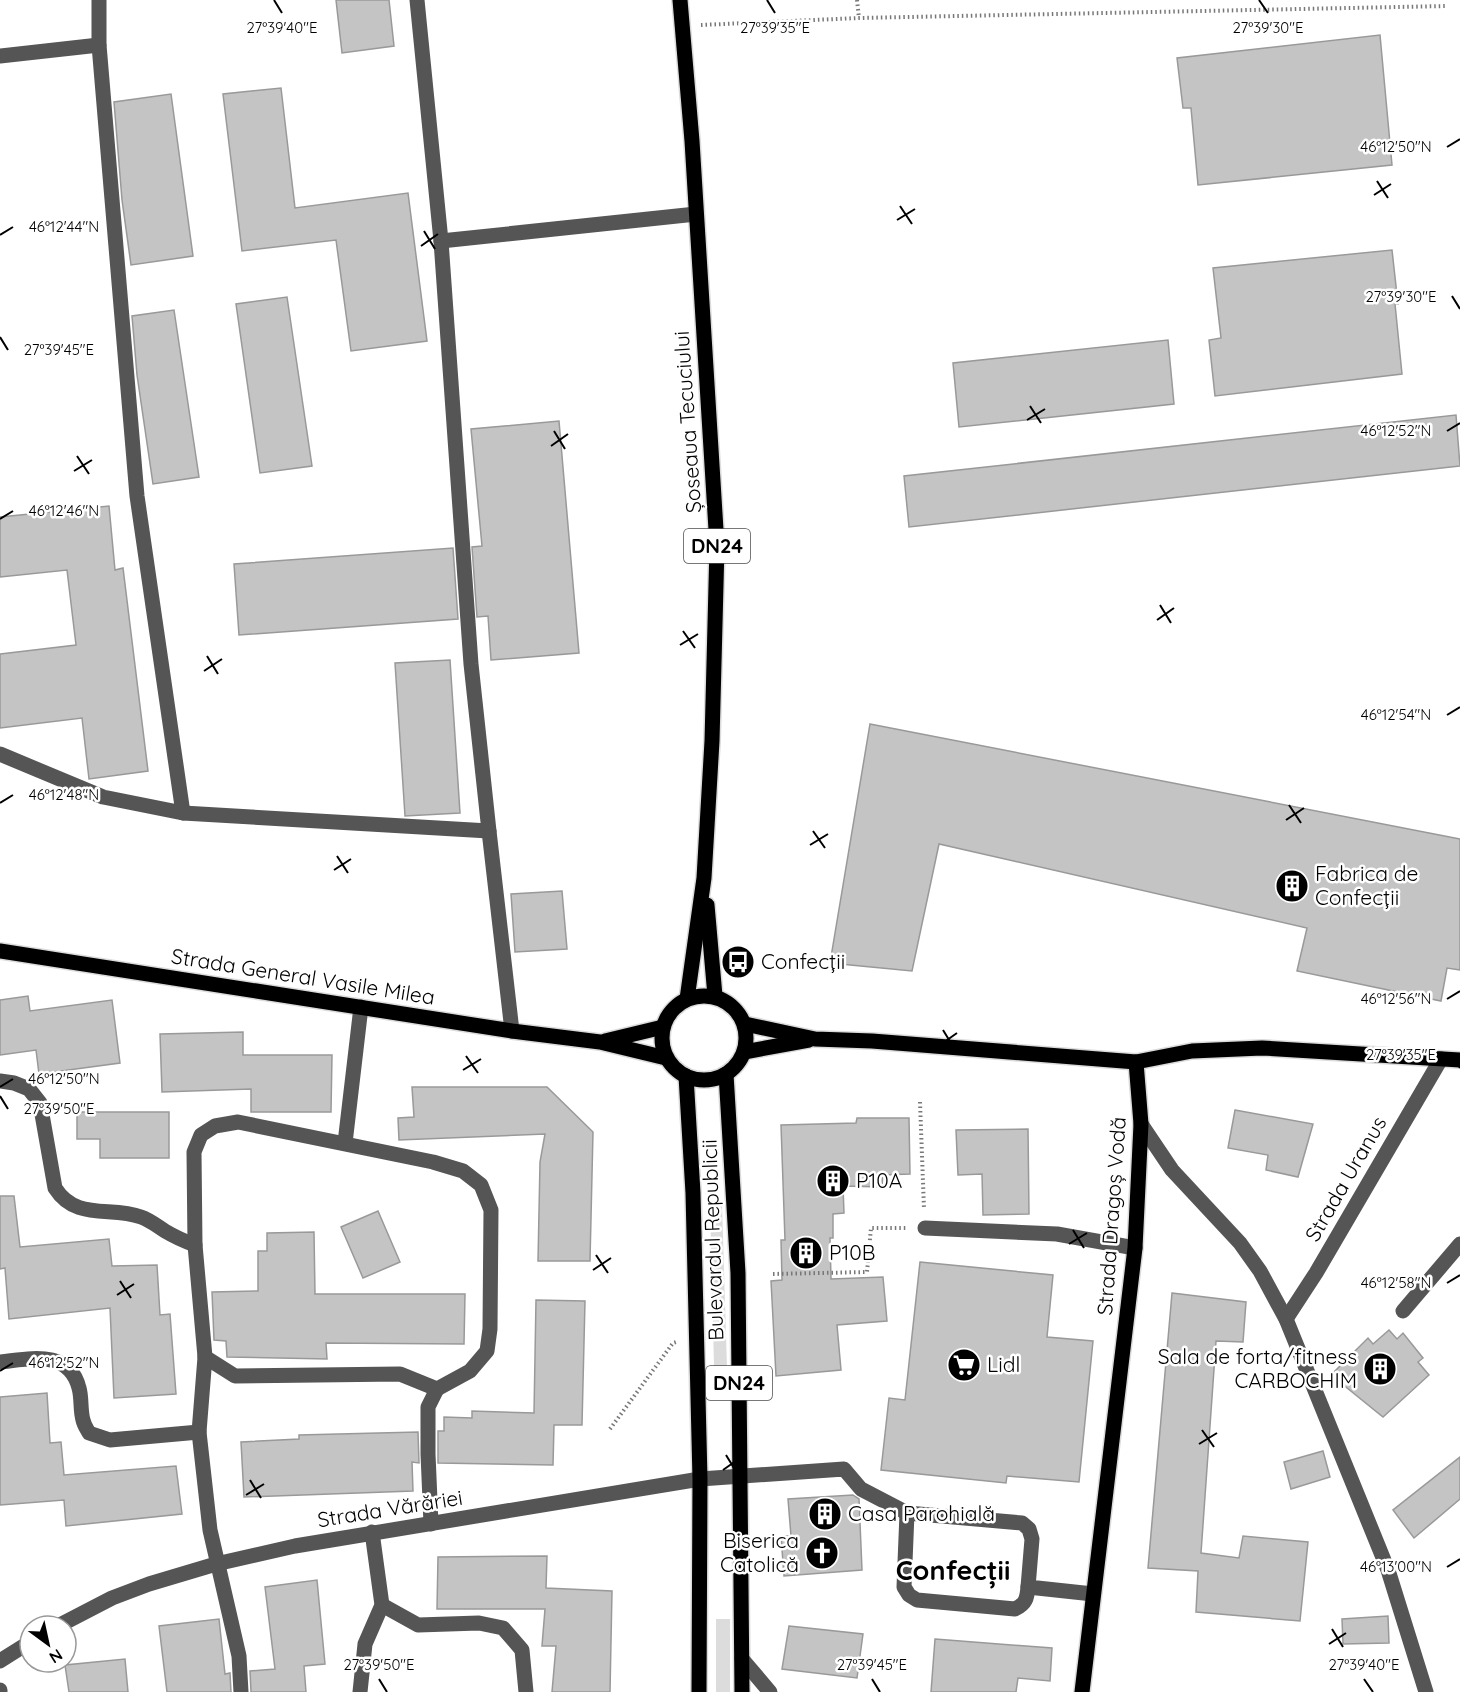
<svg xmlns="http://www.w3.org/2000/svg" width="1460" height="1692" font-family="Quicksand,sans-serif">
  <rect width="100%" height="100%" fill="#fff"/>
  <!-- green -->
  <g fill="#dcdcdc">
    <polygon points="710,1205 722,1205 727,1367 714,1367"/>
    <rect x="716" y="1619" width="14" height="73"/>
  </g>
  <!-- building -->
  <g fill="#c4c4c4" stroke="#999" stroke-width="1.5">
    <polygon points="336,0 389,0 394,46 342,53"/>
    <polygon points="1380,35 1392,165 1198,185 1191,108 1183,108 1177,58"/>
    <polygon points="281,88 295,208 408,193 427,341 351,351 336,240 242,251 223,94"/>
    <polygon points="171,94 193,256 131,265 122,200 114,102"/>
    <polygon points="1392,250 1398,304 1395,304 1402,374 1215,396 1209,340 1221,338 1213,268"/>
    <polygon points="287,297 312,466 260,473 236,304"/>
    <polygon points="174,310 199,477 153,484 137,375 132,316"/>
    <polygon points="1168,340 1174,404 959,427 953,363"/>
    <polygon points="1456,415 1460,466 909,527 904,476"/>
    <polygon points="559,421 579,653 491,660 488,616 477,617 472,547 482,546 471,429"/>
    <polygon points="109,506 115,570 123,568 148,771 89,779 82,718 0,728 0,654 76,645 67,570 0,577 0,517"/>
    <polygon points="453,548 458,619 239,635 234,564"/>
    <polygon points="450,660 460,813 405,816 395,663"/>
    <polygon points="870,724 1460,839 1460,970 1447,968 1441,1001 1297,971 1307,928 939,844 912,971 830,963"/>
    <polygon points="562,891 567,949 515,952 511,894"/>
    <polygon points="28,996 30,1011 112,1000 120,1063 39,1074 36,1050 0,1055 0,1000"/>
    <polygon points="243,1032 243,1055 332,1055 331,1112 251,1112 251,1089 162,1092 160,1034"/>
    <polygon points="412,1087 547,1087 593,1132 590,1261 538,1261 540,1162 545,1134 399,1140 398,1118 414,1117"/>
    <polygon points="1235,1110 1313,1124 1298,1177 1266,1170 1268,1155 1228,1148"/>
    <polygon points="77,1112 169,1112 169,1158 100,1158 100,1139 77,1139"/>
    <polygon points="857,1118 909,1118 910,1174 883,1175 882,1187 843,1186 844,1213 833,1214 833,1238 830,1238 831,1279 883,1277 887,1321 837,1325 841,1370 776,1376 771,1281 782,1280 781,1240 785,1240 781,1125 856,1123"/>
    <polygon points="1028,1129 1029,1214 983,1215 982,1174 958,1175 956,1130"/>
    <polygon points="0,1196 14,1196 20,1247 109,1239 112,1266 157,1265 160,1315 170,1314 176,1394 114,1398 110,1308 9,1319 5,1268 0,1269"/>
    <polygon points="378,1211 400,1262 363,1278 341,1227"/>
    <polygon points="314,1232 315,1294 465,1294 464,1344 326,1343 327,1359 227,1357 226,1341 214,1340 212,1292 258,1291 258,1251 267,1251 267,1233"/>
    <polygon points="920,1262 1053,1275 1047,1337 1093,1341 1079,1482 1007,1476 1006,1483 881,1470 889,1398 905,1400"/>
    <polygon points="1172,1293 1246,1302 1243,1342 1216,1341 1201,1553 1239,1558 1243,1536 1308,1542 1300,1621 1196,1612 1198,1571 1148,1568"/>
    <polygon points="536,1300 585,1301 582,1425 554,1425 553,1465 438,1463 438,1431 444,1431 444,1417 472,1418 472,1411 534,1413"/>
    <polygon points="1389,1330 1397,1339 1403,1333 1423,1358 1418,1362 1429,1375 1383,1417 1331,1375 1368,1338 1373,1344"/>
    <polygon points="47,1393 50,1443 61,1442 64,1475 176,1466 182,1514 66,1526 64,1500 0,1505 0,1397"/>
    <polygon points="418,1432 419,1463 412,1462 413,1491 244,1497 241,1442 299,1439 299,1435"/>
    <polygon points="1323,1451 1330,1477 1291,1489 1284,1462"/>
    <polygon points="1460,1457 1460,1499 1414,1538 1393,1510"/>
    <polygon points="853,1495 859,1499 862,1570 784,1576 781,1536 791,1536 788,1499"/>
    <polygon points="547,1556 546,1588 612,1591 610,1692 552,1692 556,1646 542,1646 545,1609 437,1609 438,1557"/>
    <polygon points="317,1580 325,1664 304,1666 306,1692 251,1692 250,1671 275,1669 265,1587"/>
    <polygon points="1388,1616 1389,1643 1343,1644 1342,1619"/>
    <polygon points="219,1619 225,1674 230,1673 231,1692 167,1692 159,1626"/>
    <polygon points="789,1626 863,1634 857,1678 782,1669"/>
    <polygon points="935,1639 1052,1648 1050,1681 1018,1678 1016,1692 931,1692"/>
    <polygon points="125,1659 128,1692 69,1692 65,1665"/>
  </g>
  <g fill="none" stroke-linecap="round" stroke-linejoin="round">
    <!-- major casing -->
    <g stroke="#dbdbdb" stroke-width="18">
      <g id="major">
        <polyline points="680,0 692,141 717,546 712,741 704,878 687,999"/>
        <polyline points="707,905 715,996"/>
        <polyline points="0,951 512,1031 600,1042 666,1058"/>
        <circle cx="704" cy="1038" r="42"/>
        <polyline points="745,1024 815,1039 872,1041 1136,1062 1192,1051 1262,1048 1460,1060"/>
        <polyline points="605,1041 663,1027"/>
        <polyline points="744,1052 809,1040"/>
        <polyline points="726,1074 738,1273 742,1692"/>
        <polyline points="686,1076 693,1193 700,1479 699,1692"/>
        <polyline points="1082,1692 1135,1248 1141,1124 1136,1062"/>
      </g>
    </g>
    <!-- path -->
    <g stroke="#777" stroke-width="4" stroke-dasharray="1.5 3" stroke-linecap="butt">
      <polyline points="857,0 859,18"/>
      <polyline points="701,25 859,18 1447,6"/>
      <polyline points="920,1102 924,1209"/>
      <polyline points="773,1274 867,1272 871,1228 906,1228"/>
      <polyline points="610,1429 673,1343 676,1342"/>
    </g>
    <!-- minor -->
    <g stroke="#555" stroke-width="15">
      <polyline points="417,0 441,241"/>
      <polyline points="0,56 99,45"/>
      <polyline points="0,754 103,797 183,813 137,496 99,45 99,0"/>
      <polyline points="183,813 489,831 471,664 441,241 696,214"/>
      <polyline points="489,831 512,1031"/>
      <path d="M0 1081 14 1083 29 1089 40 1103 55 1188C76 1221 110 1206 141 1217 150 1220 157 1226 165 1231 175 1237 184 1241 195 1245"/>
      <polygon points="238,1122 433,1162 463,1171 481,1185 491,1210 490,1329 487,1351 470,1371 437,1389 400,1374 235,1376 205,1357 195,1245 194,1152 201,1135 215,1126"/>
      <polyline points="1141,1124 1172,1170 1240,1243 1260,1271 1286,1319 1388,1570 1426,1692"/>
      <polyline points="345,1143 361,1007"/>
      <polyline points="925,1228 1057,1234 1135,1248"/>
      <polyline points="1403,1311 1460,1244"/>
      <polyline points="1286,1319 1316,1273 1441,1059"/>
      <polyline points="205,1357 199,1432 210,1530 239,1656 241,1692"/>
      <path d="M0 1362C30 1359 69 1349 79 1388 82 1398 80 1410 83 1420 84 1425 87 1429 89 1433L110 1440 199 1432"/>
      <path d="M907 1513 904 1587 909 1595 917 1600 1015 1609C1026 1604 1027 1598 1028 1587"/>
      <polyline points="431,1524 428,1454 428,1407 437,1389"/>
      <polyline points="382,1605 418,1625 479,1623 503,1628 522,1650 526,1692"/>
      <polyline points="58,1626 112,1598 149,1584 216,1564 295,1546 700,1479 844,1469 861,1489 907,1513 1022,1523 1029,1529 1032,1539 1028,1587 1093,1594"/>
      <polyline points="742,1659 770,1692"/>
      <polyline points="0,1661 30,1642"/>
      <polyline points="0,1690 0,1692"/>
      <polyline points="360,1692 365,1644 382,1605 372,1532"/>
    </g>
    <!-- major -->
    <use href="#major" stroke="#000" stroke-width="15"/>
  </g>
  <!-- ticks -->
  <path fill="none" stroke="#000" stroke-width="2" d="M274 0 282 13M767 0 775 13M1259 0 1268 13M1447 147 1460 139M1377 181 1388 198M1374 195 1391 184M900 206 912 224M897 220 915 209M424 231 435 249M0 235 13 227M421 246 438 234M1452 296 1460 309M0 337 8 350M1030 406 1041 423M1027 420 1045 409M554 431 565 449M1447 431 1460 423M551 446 568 434M77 456 89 474M74 471 92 460M0 519 13 511M1160 605 1171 623M1157 620 1174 608M683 631 695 648M680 645 698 634M207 656 218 674M204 671 222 659M1447 715 1460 707M0 803 13 795M1289 805 1301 823M1286 820 1304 808M813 831 825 848M810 845 828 834M337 856 348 873M334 870 351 859M1447 999 1460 991M943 1030 954 1048M940 1045 957 1033M1452 1055 1460 1068M466 1056 478 1073M463 1070 481 1059M0 1087 13 1079M0 1096 8 1109M1073 1230 1084 1248M1069 1244 1087 1233M596 1255 608 1273M593 1270 611 1258M120 1281 131 1298M1447 1283 1460 1275M117 1295 134 1284M0 1371 13 1363M1202 1430 1214 1447M1199 1444 1217 1433M726 1455 737 1473M723 1470 740 1458M250 1480 261 1498M246 1495 264 1484M1447 1567 1460 1559M1332 1629 1343 1647M1329 1644 1346 1633M379 1679 387 1692M872 1679 880 1692M1364 1679 1373 1692"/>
  <!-- icons -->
  <defs>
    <g id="building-disc" transform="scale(1.725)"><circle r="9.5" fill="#000" stroke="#fff"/><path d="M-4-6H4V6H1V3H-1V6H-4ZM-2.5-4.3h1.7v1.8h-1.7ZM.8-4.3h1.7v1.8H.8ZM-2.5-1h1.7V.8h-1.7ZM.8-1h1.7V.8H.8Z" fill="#fff"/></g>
    <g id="bus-disc" transform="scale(1.725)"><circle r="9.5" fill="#000" stroke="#fff"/><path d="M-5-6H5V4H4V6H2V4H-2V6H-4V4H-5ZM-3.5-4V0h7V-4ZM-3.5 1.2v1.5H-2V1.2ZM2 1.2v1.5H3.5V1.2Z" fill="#fff"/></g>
    <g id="supermarket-disc" transform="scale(1.725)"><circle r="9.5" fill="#000" stroke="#fff"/><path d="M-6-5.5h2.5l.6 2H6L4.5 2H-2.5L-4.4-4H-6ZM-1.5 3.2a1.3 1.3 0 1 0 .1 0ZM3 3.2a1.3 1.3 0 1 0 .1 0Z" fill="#fff"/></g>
    <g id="church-disc" transform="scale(1.725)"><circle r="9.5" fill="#000" stroke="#fff"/><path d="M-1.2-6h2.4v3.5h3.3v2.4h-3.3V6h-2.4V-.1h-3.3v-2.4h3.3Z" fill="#fff"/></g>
  </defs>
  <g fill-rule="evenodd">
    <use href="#building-disc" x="1292" y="886"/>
    <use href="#bus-disc" x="738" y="962"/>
    <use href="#building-disc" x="833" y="1181"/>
    <use href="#building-disc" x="806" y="1253"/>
    <use href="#supermarket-disc" x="964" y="1365"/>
    <use href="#building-disc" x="1380" y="1369"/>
    <use href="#building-disc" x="825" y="1514"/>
    <use href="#church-disc" x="822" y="1553"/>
  </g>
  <g text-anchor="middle" stroke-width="5" stroke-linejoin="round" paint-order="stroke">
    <!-- shield labels -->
    <g fill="#fff" stroke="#4c4c4c" stroke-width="1.5">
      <rect x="684" y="529" width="66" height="34" rx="4.5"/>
      <rect x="706" y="1366" width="66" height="34" rx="4.5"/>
    </g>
    <g font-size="20" font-weight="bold" fill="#000">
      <text x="717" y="553">DN24</text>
      <text x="739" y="1390">DN24</text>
    </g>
    <!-- street labels -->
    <g font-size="21" fill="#000" stroke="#fff">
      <text transform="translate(688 422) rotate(-94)" y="7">Șoseaua Tecuciului</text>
      <text transform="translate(303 977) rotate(9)" y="7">Strada General Vasile Milea</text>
      <text transform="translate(1346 1179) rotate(-60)" y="7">Strada Uranus</text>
      <text transform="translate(1112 1216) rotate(-86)" y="7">Strada Dragoș Vodă</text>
      <text transform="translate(713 1240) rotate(-92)" y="7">Bulevardul Republicii</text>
      <text transform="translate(390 1509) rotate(-9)" y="7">Strada Vărăriei</text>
    </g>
    <!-- poi labels -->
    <g font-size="21" fill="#000" stroke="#fff" text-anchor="start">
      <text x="1315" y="881">Fabrica de<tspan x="1315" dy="24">Confecții</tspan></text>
      <text x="761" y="969">Confecții</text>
      <text x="856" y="1188">P10A</text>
      <text x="829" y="1260">P10B</text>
      <text x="1357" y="1364" text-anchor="end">Sala de forta/fitness<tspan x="1357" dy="24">CARBOCHIM</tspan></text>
      <text x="987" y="1372">Lidl</text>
      <text x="848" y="1521">Casa Parohială</text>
      <text x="799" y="1548" text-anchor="end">Biserica<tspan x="799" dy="24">Catolică</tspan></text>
    </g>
    <!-- district labels -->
    <g font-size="27" font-weight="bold" fill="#000" stroke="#fff">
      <text x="953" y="1580">Confecții</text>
    </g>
  </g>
  <g font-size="15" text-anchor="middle" fill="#000" stroke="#fff" stroke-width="5" stroke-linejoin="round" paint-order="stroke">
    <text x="282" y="33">27°39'40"E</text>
    <text x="775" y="33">27°39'35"E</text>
    <text x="1268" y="33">27°39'30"E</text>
    <text x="1396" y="152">46°12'50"N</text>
    <text x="64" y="232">46°12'44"N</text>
    <text x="1401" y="302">27°39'30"E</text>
    <text x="59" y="355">27°39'45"E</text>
    <text x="1396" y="436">46°12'52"N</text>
    <text x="64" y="516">46°12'46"N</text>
    <text x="1396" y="720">46°12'54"N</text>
    <text x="64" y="800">46°12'48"N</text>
    <text x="1396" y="1004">46°12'56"N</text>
    <text x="1401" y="1060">27°39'35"E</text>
    <text x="64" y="1084">46°12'50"N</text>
    <text x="59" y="1114">27°39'50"E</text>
    <text x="1396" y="1288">46°12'58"N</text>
    <text x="64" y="1368">46°12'52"N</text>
    <text x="1396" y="1572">46°13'00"N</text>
    <text x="379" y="1670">27°39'50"E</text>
    <text x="872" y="1670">27°39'45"E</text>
    <text x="1364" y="1670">27°39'40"E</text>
  </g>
  <!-- north arrow -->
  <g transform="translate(48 1644) rotate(147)"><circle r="28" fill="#ffffff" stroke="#999999" stroke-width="1.5"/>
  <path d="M0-4.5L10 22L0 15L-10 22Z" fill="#000000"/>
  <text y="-9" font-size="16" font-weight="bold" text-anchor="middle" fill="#000000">N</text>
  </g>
</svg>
